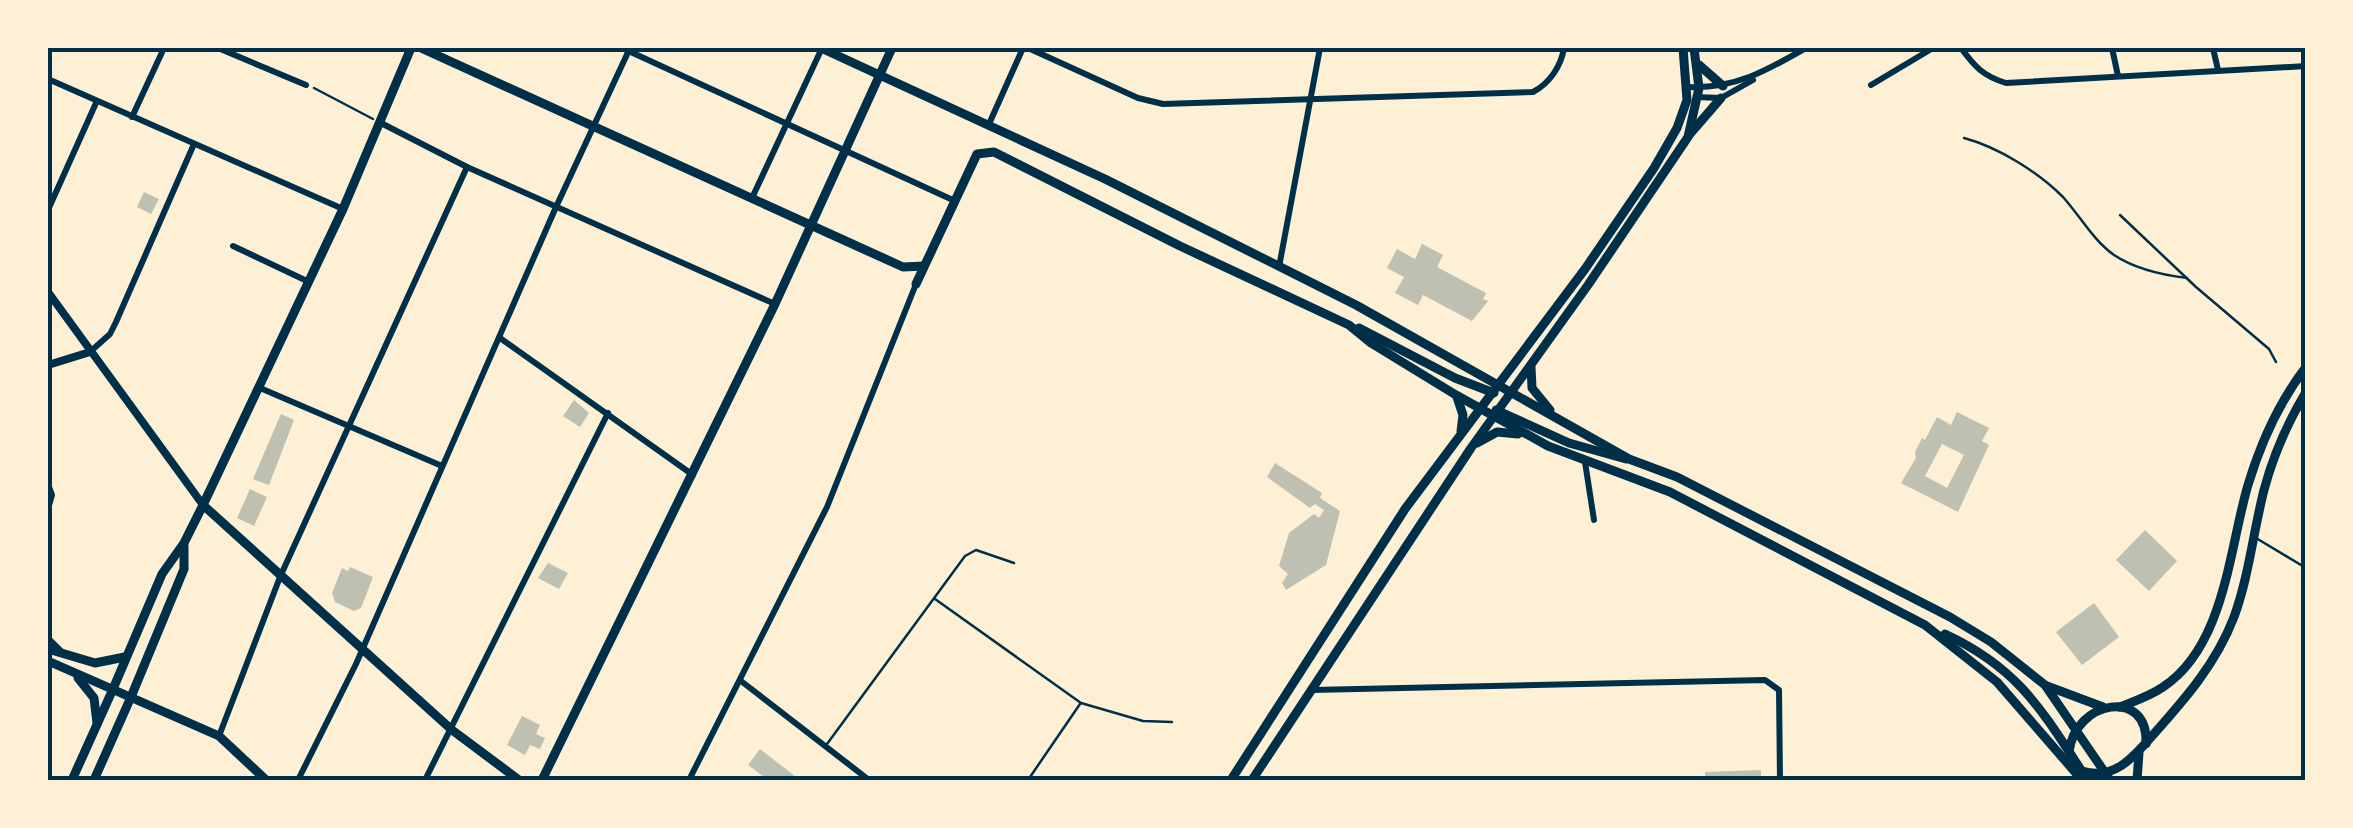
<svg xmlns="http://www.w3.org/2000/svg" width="2353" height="828" font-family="'Libre Baskerville',serif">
  <rect width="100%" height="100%" fill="#fdf0d5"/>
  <!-- building -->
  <g fill="#bec0b2" fill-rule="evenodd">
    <polygon points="144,192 159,199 151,214 137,207"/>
    <polygon points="1422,244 1443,255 1437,267 1486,293 1483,299 1488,301 1472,321 1423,295 1418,305 1395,293 1404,277 1387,268 1397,249 1415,259"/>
    <polygon points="574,400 589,413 580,427 563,416"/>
    <path d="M1957 412 1989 428 1982 441 1989 445 1958 512 1901 483 1916 458 1915 452 1922 438 1925 440 1937 417 1951 425ZM1942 444 1964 455 1947 488 1925 476Z"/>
    <polygon points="281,414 294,420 269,485 253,479"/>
    <polygon points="1275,463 1322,493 1320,498 1340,511 1326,565 1286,590 1282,583 1288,574 1279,566 1289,533 1314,514 1319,518 1324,510 1315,504 1310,508 1267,477"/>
    <polygon points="250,489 267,497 254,526 237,518"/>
    <polygon points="2145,530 2177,561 2149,591 2116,560"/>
    <polygon points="548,563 568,573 559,589 538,578"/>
    <polygon points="350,567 373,577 361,608 354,611 335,602 332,593 342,568 348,571"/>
    <polygon points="2094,603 2119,637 2082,665 2056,632"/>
    <polygon points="522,716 540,725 536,734 545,738 540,749 530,745 525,755 507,745"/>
    <polygon points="760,749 800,780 768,780 748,765"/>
    <polygon points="1761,770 1761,780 1705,780 1705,772"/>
  </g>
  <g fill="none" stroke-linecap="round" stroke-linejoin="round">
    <!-- path -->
    <polyline stroke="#003049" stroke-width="2.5" points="314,88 373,119"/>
    <!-- service -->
    <g stroke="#003049" stroke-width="2.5">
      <path d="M1964 138C1998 147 2038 172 2063 197 2080 216 2093 240 2114 255 2135 269 2162 275 2187 278"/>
      <polyline points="2120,215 2196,287 2269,349 2276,362"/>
      <polyline points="2256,538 2306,568"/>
      <polyline points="935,599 1081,703 1143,721 1172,722"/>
      <polyline points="827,744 965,556 976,550 1014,563"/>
      <polyline points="1028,780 1080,704"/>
    </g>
    <!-- minor -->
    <g stroke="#003049" stroke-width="6">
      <polyline points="218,48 306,85"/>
      <polyline points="622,48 955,201"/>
      <path d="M1028 48 1138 98 1163 104 1533 92C1550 83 1561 66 1564 48"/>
      <path d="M1961 48C1975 67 1983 76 2006 83L2306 66"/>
      <polyline points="2112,48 2118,76"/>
      <polyline points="2213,48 2218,70"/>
      <polyline points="48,79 343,209"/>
      <polyline points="1871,85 1933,48"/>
      <path d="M1687 87C1735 89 1766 71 1806 48"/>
      <polyline points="1696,97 1721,98 1753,80"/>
      <polyline points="132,117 164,48"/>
      <polyline points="379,122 467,167 775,304"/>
      <polyline points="989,124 1023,48"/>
      <polyline points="752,198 822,48"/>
      <polyline points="48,210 96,103"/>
      <polyline points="233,246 307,281"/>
      <polyline points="1279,267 1320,48"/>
      <polyline points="500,338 693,475"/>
      <polyline points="91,351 110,334 116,322 194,144"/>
      <polyline points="260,388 442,466"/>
      <polyline points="1585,462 1594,520"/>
      <polyline points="48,484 52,495 48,509"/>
      <polyline points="48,638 61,651"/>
      <polyline points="741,681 869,780"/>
      <polyline points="1312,690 1765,680 1779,690 1780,780"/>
      <polyline points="219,736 280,577 467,167"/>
      <polyline points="298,780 356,664 556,207 630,48"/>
      <polyline points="425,780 608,413"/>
      <polyline points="689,780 827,507 916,284"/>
    </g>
    <!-- tertiary -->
    <g stroke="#003049" stroke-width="8">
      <polyline points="48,292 203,505"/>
      <polyline points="48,365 90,352"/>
    </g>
    <!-- secondary -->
    <g stroke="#003049" stroke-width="9">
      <polyline points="421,48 903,267 924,266"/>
      <polyline points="821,48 1105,179 1356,305 1629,459 1677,477 1950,617 1991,642 2045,685 2110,780"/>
      <polyline points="1699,65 1723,86"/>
      <polyline points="1689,135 1721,98"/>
      <polyline points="916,284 977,154 994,152 1180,246 1349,325 1371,343 1456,395 1548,446 1670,492 1925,625 1997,682 2082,780"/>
      <polyline points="1359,328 1455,378 1494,393"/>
      <polyline points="1531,367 1532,388 1550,410"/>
      <polyline points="1457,397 1463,415 1461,431"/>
      <polyline points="1496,410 1569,443 1626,459"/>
      <polyline points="1477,443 1497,432 1518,434"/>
      <polyline points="203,505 343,209 411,48"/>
      <path d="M1945 634C2018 668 2041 709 2083 773"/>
      <polyline points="2047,686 2103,707"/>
      <path d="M2120 707C2135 701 2150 696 2163 687 2225 646 2229 549 2248 485 2261 442 2279 402 2306 367"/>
      <path d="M2069 752C2075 700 2149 687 2146 744"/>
      <path d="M2082 771C2113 781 2133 758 2152 736 2185 699 2216 664 2234 617 2249 576 2253 533 2264 490 2273 456 2288 422 2306 392"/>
      <polyline points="72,780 113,689"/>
      <polyline points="94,780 131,697"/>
      <polyline points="542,780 775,304 892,48"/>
      <polyline points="1231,780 1405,509 1585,269 1654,168 1677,128 1687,100 1683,48"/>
      <polyline points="1252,780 1471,448 1588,285 1688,137 1699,88 1694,48"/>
      <polyline points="2137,780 2139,753"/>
    </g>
    <!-- primary -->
    <g stroke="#003049" stroke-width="9">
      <polyline points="48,649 95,663 125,657"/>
      <polyline points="48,661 219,736 266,780"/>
      <polyline points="78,678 94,698 97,723"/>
      <polyline points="113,689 162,574 184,543 203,505 452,730 519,780"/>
      <polyline points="131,697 184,569 184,546"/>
    </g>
  </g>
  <!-- border -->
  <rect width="2353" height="828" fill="none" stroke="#fdf0d5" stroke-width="100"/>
  <rect x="50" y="50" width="2253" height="728" fill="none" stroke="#003049" stroke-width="4"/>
</svg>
